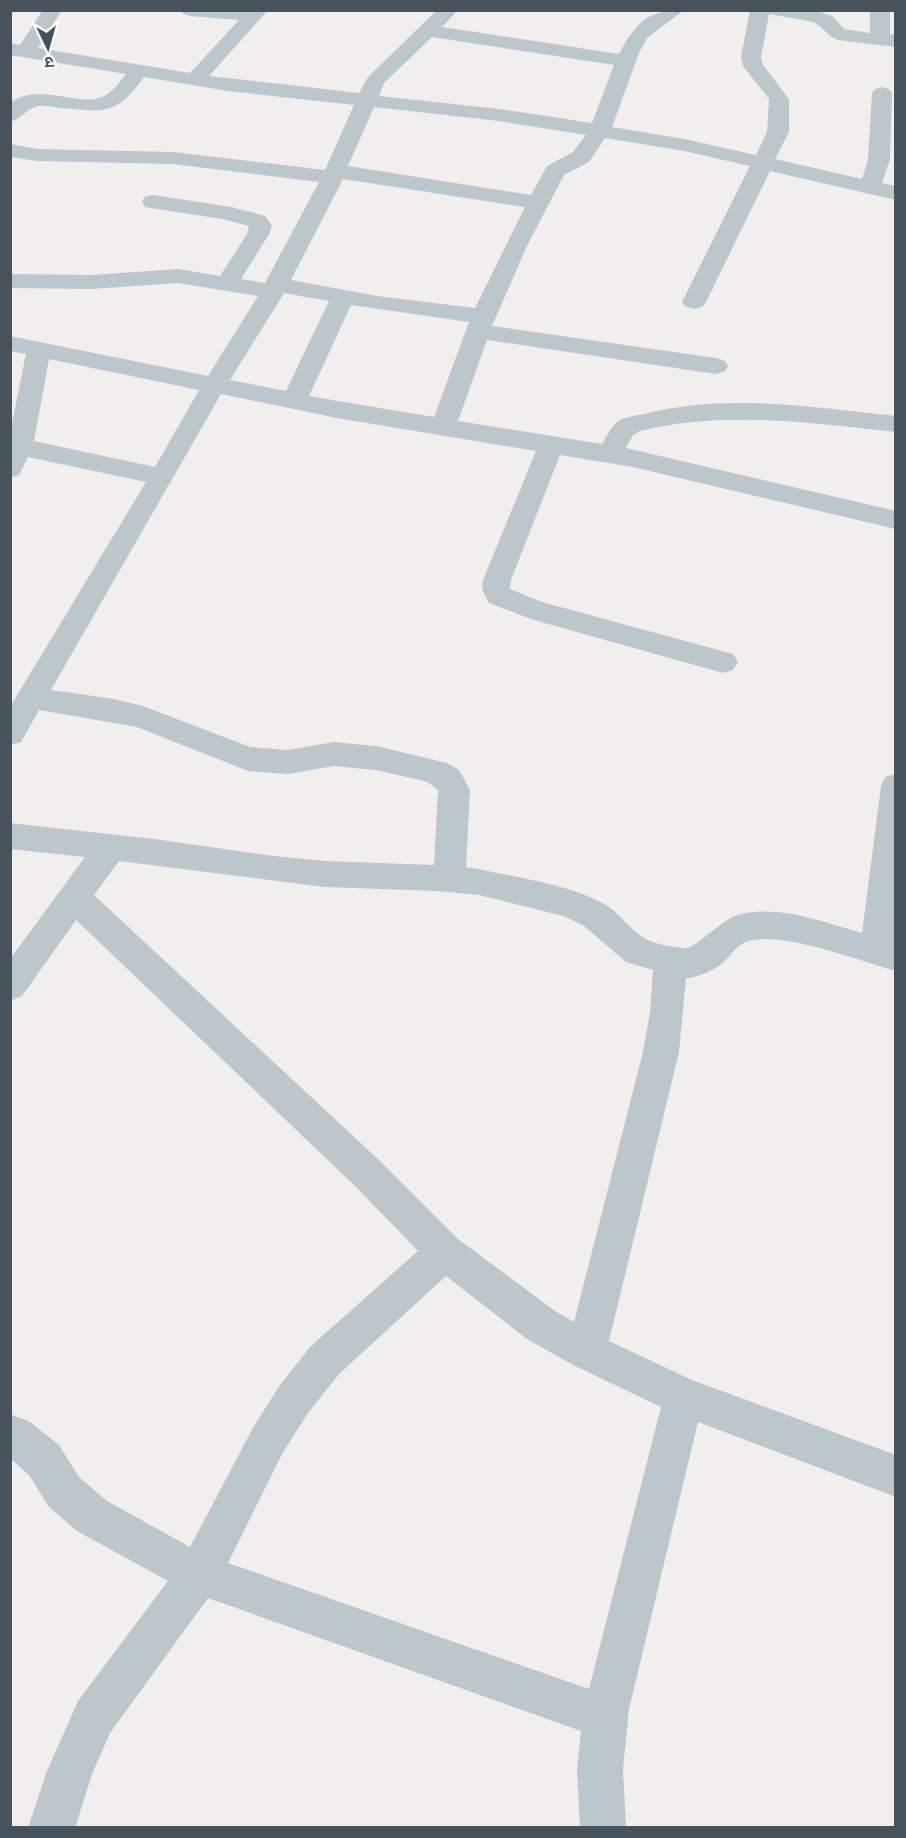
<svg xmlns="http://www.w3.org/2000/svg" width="906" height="1838" font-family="Quicksand,'Noto Sans Devanagari',sans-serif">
  <rect width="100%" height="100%" fill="#f1eeee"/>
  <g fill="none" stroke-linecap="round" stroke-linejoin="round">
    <!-- street -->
    <path fill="#bcc6cd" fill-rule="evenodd" d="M43 10H62L38 48 190 73 239 20 190 16 183 14 181 10H268L209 76 359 93 368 77 437 10H458L442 27 619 54C636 22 648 10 684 10L647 38 639 53 612 127 684 139 756 155 767 132 769 99 743 66 741 57 750 10 817 11 832 16 844 29 870 33V10H890V34L896 35V47L838 40C827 36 823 26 813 22L769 14 761 57 763 65 789 99V132L775 159 862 179 868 160 872 93 875 89 882 87 889 89 892 93 890 160 882 183 896 186V200L770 171 706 302 702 307 694 309 686 307 682 302 750 166 684 151 605 138 589 162 564 175 527 246 492 326 716 358 725 361 728 366 725 371 716 374 487 340 458 421 602 444C606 438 609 430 614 425 621 417 634 416 644 414 727 393 812 407 896 416V432C810 423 724 410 640 431L633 435 626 448 896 511V529L633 467 560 455 511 580 510 589 542 602 733 654 738 662 733 670 723 673 534 620 489 603 482 589 483 580 536 451 337 418 221 394 51 690 114 699 143 706 250 747 287 750 334 742 376 746 447 763 459 770 470 790 466 867 479 869C518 878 572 885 606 905 621 914 632 933 648 940 658 945 673 947 684 948 696 950 720 919 741 914 781 905 823 922 862 933L881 786 885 777 896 774V971C860 961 782 931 748 941 735 945 730 958 720 965 712 971 696 978 686 978L679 1052 609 1341 692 1380 896 1455V1497L698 1422 629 1709 623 1769 626 1828H580L577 1769 581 1731 208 1598 110 1733 92 1774 75 1828H28L47 1771 78 1701 168 1581 77 1531 49 1507 29 1475 10 1458V1414L30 1422 59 1445 79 1477 107 1501 190 1547 254 1426 280 1385 311 1346 418 1251 355 1186 76 920 22 996 10 1001V959L85 857 10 849V823L154 839 274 856 325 861 434 865 438 790 428 782 376 770 334 766 287 774 248 771 137 727 39 710 21 742 10 745V707L146 482 28 457 19 475 10 478V433L26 354 10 351V336L208 376 258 296 178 283 92 289 10 288V274L92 275 178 269 220 276 247 234 249 226 222 219 145 207 142 202 145 197 153 195 231 207 265 216 272 226 269 234 241 279 265 283 319 182 173 164 38 161 10 157V144L38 149 173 152 325 170 354 105 228 91 144 77C116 115 107 112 62 108 55 108 46 105 39 106 26 108 22 119 10 122V104C34 81 81 107 102 97 112 93 119 83 126 74L10 55V43L20 45ZM432 37 614 65 592 123 499 109 379 96 384 83ZM374 107 499 121 586 135 573 152 547 166 531 195 348 166ZM343 179 525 207 475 308 377 296 291 280ZM284 293 329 301 286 391 230 380ZM351 305 469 322 434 417 309 396ZM49 359 199 390 155 467 34 441ZM119 861 325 887 437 891 479 895 563 916 583 925 626 962 653 970 650 1013 643 1052 574 1322 555 1311 458 1239 381 1162 94 895ZM446 1276 527 1339 573 1365 661 1407 589 1689 228 1563 282 1454 308 1413 339 1374Z"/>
  </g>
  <!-- border -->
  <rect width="906" height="1838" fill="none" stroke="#46525c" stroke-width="24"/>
  <!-- north arrow -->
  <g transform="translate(48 48) rotate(175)" stroke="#ffffff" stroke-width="4.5" paint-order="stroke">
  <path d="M0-4.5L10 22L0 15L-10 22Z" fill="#46525c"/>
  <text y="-9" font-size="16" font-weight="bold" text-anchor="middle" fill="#46525c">उ</text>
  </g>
</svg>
